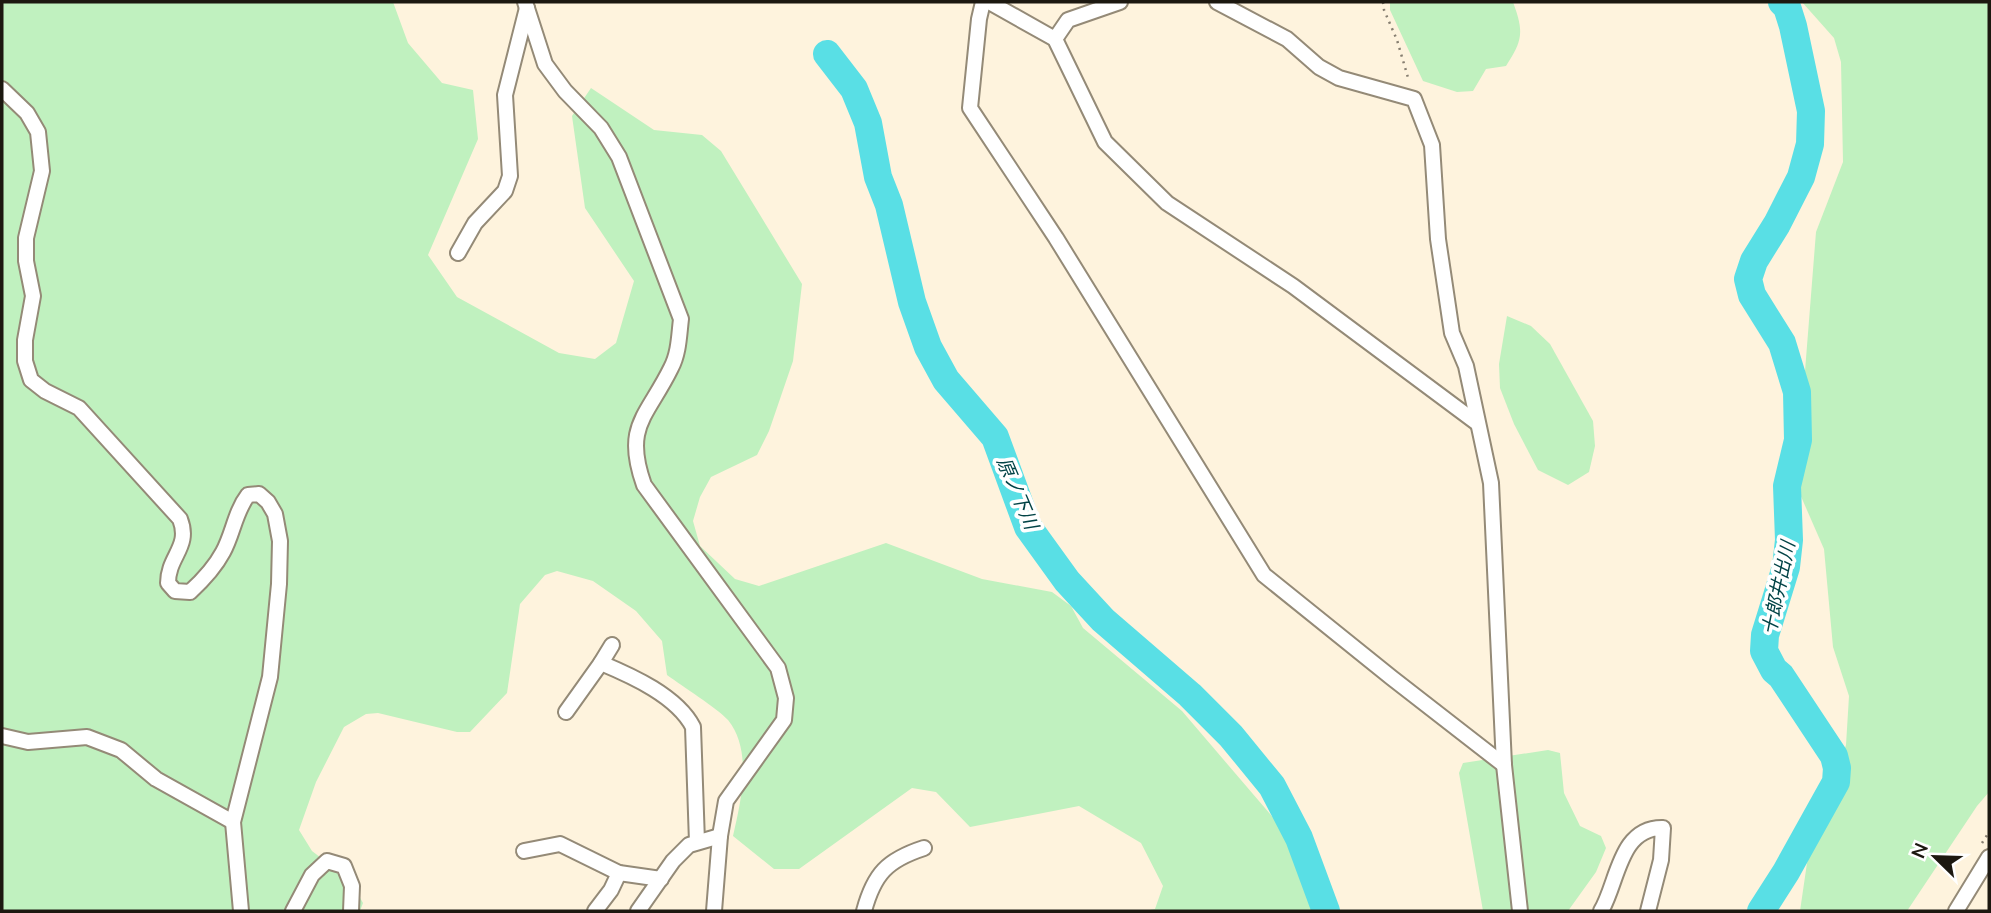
<svg xmlns="http://www.w3.org/2000/svg" width="1991" height="913" font-family="Mulish,'Noto Sans JP',sans-serif">
  <rect width="100%" height="100%" fill="#fef3dd"/>
  <!-- green -->
  <g fill="#c0f1bf">
    <path d="M2 2H393L408 43 442 83 473 90 478 139 428 255 457 297 559 353 595 359 616 343 634 281 585 208 572 116 591 88 654 130 702 135 721 151 802 284 793 361 769 431 757 455 711 477 700 497 693 521 700 546 735 579 759 586 886 543 982 579 1052 592 1071 606 1083 628 1182 711 1305 855 1320 911H1144L1155 909 1163 886 1141 843 1079 806 970 827 936 792 912 788 799 869H774L733 836C741 801 753 751 728 720 717 708 682 686 667 675L662 641 636 611 593 581 557 571 545 575 520 604 507 693 470 732H457L378 713 366 714 344 727 316 782 299 830 312 851 350 880 363 903 360 911H2Z"/>
    <path d="M1390 2H1513C1524 32 1523 40 1506 66L1486 69 1473 91 1457 92 1423 81 1390 10Z"/>
    <polygon points="1802,2 1989,2 1989,792 1977,806 1907,911 1800,911 1807,863 1846,745 1849,696 1833,647 1824,549 1796,485 1816,232 1843,162 1841,62 1834,38"/>
    <polygon points="1507,316 1531,326 1550,344 1593,421 1595,446 1589,472 1568,485 1538,470 1514,424 1500,388 1499,364"/>
    <polygon points="1548,750 1560,753 1564,793 1580,826 1601,836 1606,848 1596,872 1568,911 1483,911 1459,773 1463,763"/>
  </g>
  <g fill="none" stroke-linecap="round" stroke-linejoin="round">
    <!-- river -->
    <g stroke="#59dfe5" stroke-width="28">
      <polyline points="827,54 854,89 868,123 878,177 889,205 912,302 928,347 946,380 995,437 1028,527 1067,581 1103,620 1190,695 1231,736 1272,786 1299,838 1326,911"/>
      <polyline points="1761,911 1786,872 1836,782 1837,768 1834,756 1781,676 1774,670 1764,651 1765,635 1786,567 1789,540 1787,486 1798,440 1797,392 1782,343 1752,295 1748,279 1754,261 1777,224 1801,177 1810,144 1811,111 1793,26 1787,7 1782,2"/>
    </g>
    <!-- street casing -->
    <g stroke="#948a77" stroke-width="18">
      <g id="street">
        <path d="M525 2 545 64 565 91 601 128 619 157 681 319C679 335 679 353 671 368 647 417 623 426 644 485L778 668 786 698 784 720 726 801 720 836 714 911"/>
        <polyline points="983,2 979,19 970,108 1056,238 1264,575 1392,678 1504,765"/>
        <polyline points="989,2 1055,39 1105,142 1167,203 1293,286 1477,423"/>
        <polyline points="1217,2 1287,39 1319,67 1339,78 1414,99 1432,145 1438,239 1452,333 1466,366 1491,483 1504,765 1520,911"/>
        <polyline points="1055,39 1068,20 1120,2"/>
        <path d="M2 89 27 113 38 132 42 171 26 238V261L33 296 25 340V361L31 380 45 391 79 408 180 519C191 547 168 556 168 583L175 591 190 592C202 581 215 567 223 552 233 534 235 512 248 495L259 494 268 502 275 514 280 541 279 584 270 677 233 822 241 911"/>
        <polyline points="458,253 475,223 505,191 510,176 505,95 527,8"/>
        <polyline points="601,663 612,645"/>
        <path d="M566 712 601 663C632 676 677 696 693 727L697 842"/>
        <polyline points="2,736 28,742 87,737 121,750 156,779 233,822"/>
        <polyline points="524,851 560,844 619,873 661,879"/>
        <polyline points="293,911 312,875 327,861 344,866 352,886 351,911"/>
        <polyline points="595,911 611,890 619,873"/>
        <polyline points="638,911 673,861 689,845 720,836"/>
        <path d="M864 911C874 874 887 860 924 848"/>
        <path d="M1601 911C1618 883 1619 827 1663 828L1661 860 1648 911"/>
        <polyline points="1956,911 1989,857"/>
      </g>
    </g>
    <!-- path -->
    <g stroke="#877f71" stroke-width="2.5" stroke-dasharray="2 5" stroke-linecap="butt">
      <polyline points="1383,2 1384,10 1397,40 1409,81"/>
      <polyline points="1982,843 1989,832"/>
    </g>
    <!-- street -->
    <use href="#street" stroke="#fff" stroke-width="14"/>
  </g>
  <g text-anchor="middle" stroke-width="7" stroke-linejoin="round" paint-order="stroke">
    <!-- water labels -->
    <g font-size="19" font-style="italic" fill="#024346" stroke="#fff">
      <text transform="translate(1018 493) rotate(67)" y="7">原ノ下川</text>
      <text transform="translate(1778 588) rotate(-78)" y="7">十郎井出川</text>
    </g>
  </g>
  <!-- border -->
  <rect width="1991" height="913" fill="none" stroke="#1c1810" stroke-width="7"/>
  <!-- north arrow -->
  <g transform="translate(1935 857) rotate(293)" stroke="#ffffff" stroke-width="5" paint-order="stroke">
  <path d="M0-5L12 26L0 18L-12 26Z" fill="#1c1810"/>
  <text y="-10" font-size="19" font-weight="bold" text-anchor="middle" fill="#1c1810">N</text>
  </g>
</svg>
